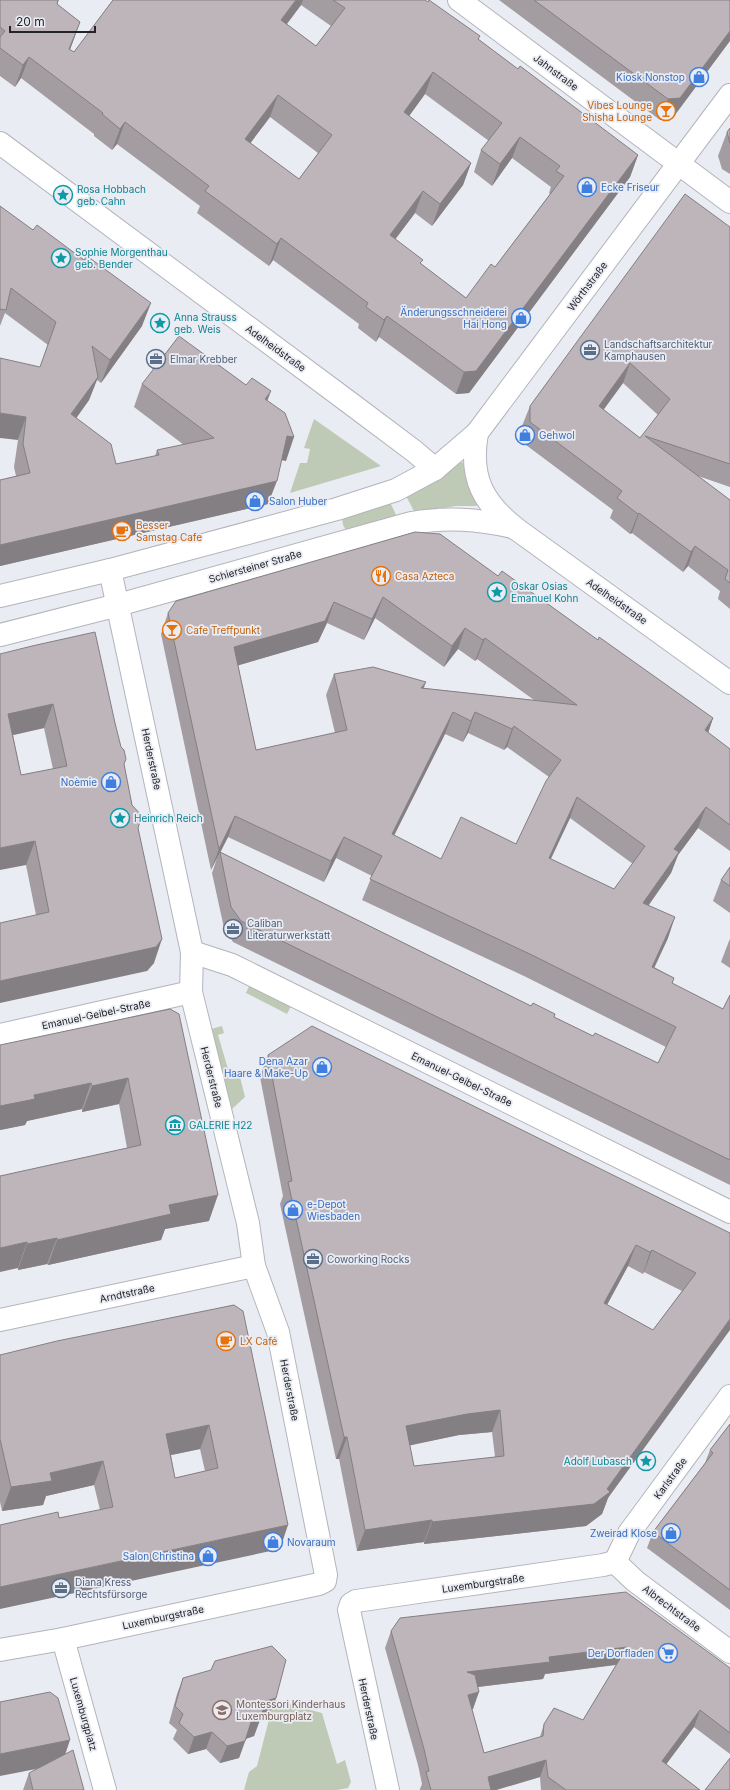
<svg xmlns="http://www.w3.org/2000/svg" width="730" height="1790" font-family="Inter,sans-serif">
  <rect width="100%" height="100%" fill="#eaecf4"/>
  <!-- green -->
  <g fill="#bfcab6">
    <polygon points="314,419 381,466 290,493 300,463 307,463 310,449 304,448"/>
    <polygon points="458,461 464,463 468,481 479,503 476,506 456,506 415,513 405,494"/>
    <polygon points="389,500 397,517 346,530 343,525 342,517"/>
    <polygon points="250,984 292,1004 287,1014 246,993"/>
    <polygon points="222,1026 224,1033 218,1035 231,1079 240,1077 245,1097 232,1109 211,1029"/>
    <polygon points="274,1700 322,1713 337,1764 345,1760 351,1782 348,1788 337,1790 244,1790 249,1772 257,1766"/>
  </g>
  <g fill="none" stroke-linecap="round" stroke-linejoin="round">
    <!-- minor casing -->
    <g stroke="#b3b4bc" stroke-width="24">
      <g id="minor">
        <polyline points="459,0 730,202"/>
        <polyline points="0,143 346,400 414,451 435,469"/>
        <path d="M477 433C469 478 483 504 519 531L730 683"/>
        <polyline points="0,596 110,570 337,509 396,490 435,469 477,433 730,95"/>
        <path d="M0 635 118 605 411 523C448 517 477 519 513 527"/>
        <polyline points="192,952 232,965 730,1212"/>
        <polyline points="0,1035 191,992"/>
        <polyline points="0,1320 254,1266"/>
        <polyline points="615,1562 629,1533 730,1396"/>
        <polyline points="615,1562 635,1581 730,1652"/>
        <polyline points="63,1639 105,1790"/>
        <polyline points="0,1650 63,1639 319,1584 325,1581 326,1575 278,1332 254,1266 248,1223 191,992 192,952 110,570"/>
        <polyline points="388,1790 349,1610 351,1604 356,1601 603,1565 615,1562"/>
      </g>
    </g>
    <!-- minor -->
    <use href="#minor" stroke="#fff" stroke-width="22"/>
  </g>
  <!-- wall -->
  <g fill="#a39ca0" fill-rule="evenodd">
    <path d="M0 0H59L57 4 80 22 70 50 74 52 113 0H425L480 36 478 39 518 69 638 155 630 177 469 393 456 394 379 337 376 342 358 328 359 324 273 260 269 266 197 213 200 206 117 144 112 150 94 136V134L21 78 15 87 0 76ZM301 5 331 26 316 46 287 24ZM425 94 489 141 481 150 474 172 492 186 512 158 551 187 549 193 550 194 495 267 466 298 421 264 395 239 415 213 432 226 463 185 471 163 409 116ZM270 117 318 153 299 179 250 143Z"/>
    <polygon points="499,0 730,0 672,119 660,120"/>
    <polygon points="730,128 730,174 722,169 718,156 727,132"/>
    <polygon points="0,206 142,326 101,383 97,380 89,400 76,418 116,464 155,456 157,450 184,445 134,407 142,384 267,400 286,461 281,460 268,504 0,566 0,480 16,476 14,467 18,440 40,367 48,345 5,313 0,326"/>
    <path d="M730 227V487L698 476 730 500V609L718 599 720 591 688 566 683 572 632 533 630 534 610 518 613 510 522 442V426L530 406ZM623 383 658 415 640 438 603 410Z"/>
    <path d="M498 576 598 640 713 718 708 733 730 749V851L698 828 678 855 671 873 649 905 668 938 654 967 674 978 672 984 723 1009 730 995V1185L233 942 224 928 212 873 217 858 211 870 161 634 168 613ZM375 618 444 667 458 649 475 661 477 659 534 700 423 688 334 674 326 695 335 733 256 750 238 665 318 642 327 623 364 640ZM468 733 504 750 507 747 549 777 516 844 441 859 394 836 445 734 463 742ZM570 818 633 864 614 889 551 859ZM228 837 324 882 336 858 372 876 362 900 526 977 666 1047 658 1063 593 1036 554 1017 555 1014 531 1006 220 852Z"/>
    <path d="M0 654 124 764 132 805 138 828 154 963 147 971 36 915 26 865ZM44 728 53 769 21 775 13 735Z"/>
    <polygon points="730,867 730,913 713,901 721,880"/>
    <polygon points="730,939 730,968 721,962 729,941"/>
    <polygon points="170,1009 209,1221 165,1229 161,1240 48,1265 47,1264 18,1270 0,1176 127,1148 119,1104 82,1112 82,1109 27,1121 25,1125 0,1130"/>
    <path d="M268 1055 730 1233 608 1498 602 1514 586 1526 424 1544V1542L357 1551 339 1459H336L280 1204 283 1196 260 1077ZM628 1266 643 1274 644 1272 682 1291 653 1330 607 1305ZM492 1432 495 1457 414 1466 409 1445 459 1435Z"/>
    <path d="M234 1305 280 1549 59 1518 100 1510 94 1485 46 1496 43 1505 2 1511 0 1502V1355ZM200 1449 205 1471 175 1478 171 1455Z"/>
    <polygon points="730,1424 730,1610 647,1548 653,1532 705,1463 710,1450"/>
    <path d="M391 1631 730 1668V1754L694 1727 666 1764 700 1790H541L540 1777 496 1790H420V1789L422 1784 418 1765 385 1648ZM616 1665 583 1720 544 1724 540 1737 484 1753 472 1709H473L478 1687 543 1679 545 1674Z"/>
    <polygon points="183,1678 276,1698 269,1715 261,1718 254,1736 246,1739 239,1758 220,1763 206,1749 188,1754 173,1739 177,1730 169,1723 177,1694"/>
    <polygon points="29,1773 33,1790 23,1790"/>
  </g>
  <!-- shaded-wall -->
  <g fill="#847f82">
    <polygon points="296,0 303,0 301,5 273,42 281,20"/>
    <polygon points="80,22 72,44 61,71 69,49"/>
    <polygon points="730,31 730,41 672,119 660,120 668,99"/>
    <polygon points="29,57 21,78 15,87 23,65"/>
    <polygon points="433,72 425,94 396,134 404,112"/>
    <polygon points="278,95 270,117 237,161 245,139"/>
    <polygon points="125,122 117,144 112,150 120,129"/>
    <polygon points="520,137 512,158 492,186 500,164"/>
    <polygon points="638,155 630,177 469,393 456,394 464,372"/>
    <polygon points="471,163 463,185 432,226 440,204"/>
    <polygon points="423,191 415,213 382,257 390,235"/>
    <polygon points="281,238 273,260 269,266 277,244"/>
    <polygon points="151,303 142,326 101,383 110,360"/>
    <polygon points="387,316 379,337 376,342 384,320"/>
    <polygon points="630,363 623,383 591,427 599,406"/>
    <polygon points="98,377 89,400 63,437 71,414"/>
    <polygon points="271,391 262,415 265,399"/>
    <polygon points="0,413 26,417 18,440 0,438"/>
    <polygon points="287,436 294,437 286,461 278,459"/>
    <polygon points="277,481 268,504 0,566 0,545"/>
    <polygon points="639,513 632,533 630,534 638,514"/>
    <polygon points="695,546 688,566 683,572 691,552"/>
    <polygon points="383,597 375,618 364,640 372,619"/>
    <polygon points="334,602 327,623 318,642 226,669 234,647"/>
    <polygon points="465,628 458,649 444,667 452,646"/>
    <polygon points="485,638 477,659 475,661 483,640"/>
    <polygon points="426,682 418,703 421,688"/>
    <polygon points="53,704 44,728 0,738 8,714"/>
    <polygon points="453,712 445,734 384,855 392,834"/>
    <polygon points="475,712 468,733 463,742 471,721"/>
    <polygon points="713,718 706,739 705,730"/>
    <polygon points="514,726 507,747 504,750 512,729"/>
    <polygon points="577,797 570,818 541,879 549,858"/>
    <polygon points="706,807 698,828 678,855 671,873 635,924 643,903 674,849"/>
    <polygon points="235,816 228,837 220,853 220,852 211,870 219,849"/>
    <polygon points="344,837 336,858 324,882 331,861"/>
    <polygon points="35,841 26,865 0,870 0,848"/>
    <polygon points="675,917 668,938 645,988 652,967"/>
    <polygon points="162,939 154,963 147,971 0,1003 0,981"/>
    <polygon points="128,1078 119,1104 82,1112 92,1086"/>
    <polygon points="91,1083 82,1109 27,1121 25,1125 0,1130 0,1106 34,1095"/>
    <polygon points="218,1195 209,1221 165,1229 161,1240 48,1265 57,1240 169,1205"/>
    <polygon points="57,1238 47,1264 18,1270 27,1244"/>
    <polygon points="27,1242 18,1268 0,1272 0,1248"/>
    <polygon points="636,1245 628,1266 596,1325 604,1303"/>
    <polygon points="652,1250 644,1272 643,1274 650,1252"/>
    <polygon points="730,1319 730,1330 608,1498 602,1514 586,1526 424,1544 432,1522 607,1489"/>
    <polygon points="500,1410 492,1432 459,1435 398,1448 406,1426 467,1414"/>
    <polygon points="209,1425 200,1449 157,1458 166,1434"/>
    <polygon points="344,1437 347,1437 339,1459 336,1459"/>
    <polygon points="103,1461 94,1485 46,1496 43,1505 2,1511 11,1487 50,1473"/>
    <polygon points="432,1520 424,1542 357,1551 365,1530"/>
    <polygon points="288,1525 280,1549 0,1609 0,1587"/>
    <polygon points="627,1647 621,1664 545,1674 543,1679 461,1689 467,1672 549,1657"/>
    <polygon points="479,1692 473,1709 462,1712 468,1695"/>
    <polygon points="276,1698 269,1715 259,1718 266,1701"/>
    <polygon points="700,1710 694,1727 656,1778 662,1761"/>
    <polygon points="260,1719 254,1736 245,1739 251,1722"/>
    <polygon points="212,1732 206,1749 188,1754 194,1737"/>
    <polygon points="70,1740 62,1764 0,1776 0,1754"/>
    <polygon points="245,1741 239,1758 220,1763 227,1746"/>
    <polygon points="546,1760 540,1777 496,1790 483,1790 488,1777"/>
  </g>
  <!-- building -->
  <g fill="#bdb5ba" stroke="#847f82" fill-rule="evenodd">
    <path d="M0 0H58L57 4 80 22 69 49 74 52 113 0H296L281 20 316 46 345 8 333 0H425L428 2 429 0 480 36 478 39 518 69 520 66 638 155 476 371 464 372 387 316 384 320 366 307 368 303 281 238 277 244 205 191 209 186 125 122 120 129 102 114 103 113 29 57 23 65 0 48V37L5 31 0 27ZM433 72 502 123 481 150 500 164 520 137 560 166 556 171 564 176 495 267 491 264 466 298 420 263 423 260 390 235 423 191 440 204 471 163 404 112ZM278 95 332 135 299 179 245 139Z"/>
    <polygon points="534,0 730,0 730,31 680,98 668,99"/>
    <polygon points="730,128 730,143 727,132"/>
    <path d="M685 194 730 227V464L645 436 730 500V583L725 579 728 570 695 546 691 552 639 513 638 514 617 498 622 491 530 422V406ZM630 363 670 399 640 438 599 406Z"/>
    <polygon points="0,206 33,230 37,225 84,260 87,256 151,303 110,360 92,346 98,377 71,414 111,444 116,464 159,455 157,450 214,438 142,384 179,336 246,385 252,378 271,391 265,399 285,413 294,437 287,436 277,481 0,545 0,480 30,473 23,444 26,417 0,413 0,358 40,367 56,322 11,288 6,310 0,309"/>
    <path d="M415 532 440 534 498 576 502 571 598 640 599 637 713 718 705 730 730 749V825L706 807 674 849 679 852 643 903 675 917 652 967 674 978 672 983 723 1009 730 995V1160L241 921 231 907 220 852 531 1006 533 1003 555 1014 554 1017 593 1036 595 1033 658 1063 676 1027 534 956 370 879 382 856 344 837 331 861 235 816 219 849 168 613 176 601ZM383 597 452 646 465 628 483 640 485 638 577 705 421 688 426 682 373 667 334 674 347 730 256 750 234 647 325 621 334 602 372 619ZM453 712 471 721 475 712 512 729 514 726 561 760 546 781 516 844 461 817 441 859 392 834ZM577 797 645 846 614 889 549 858Z"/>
    <path d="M95 632 115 723 121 747 124 750 126 759 124 764 132 805 142 816 138 828 162 939 156 947 0 981V923L49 912 35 841 0 848V654L32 646ZM53 704 67 766 21 775 8 714Z"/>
    <polygon points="730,867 730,886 721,880"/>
    <polygon points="170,1009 179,1014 218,1195 169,1205 171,1214 57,1240 57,1238 27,1244 27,1242 0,1248 0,1176 141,1145 128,1078 92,1086 91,1083 34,1095 35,1099 0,1106 0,1045"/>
    <path d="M312 1026 730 1233V1319L607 1489 610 1492 594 1504 432 1522V1520L365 1530 347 1437H344L288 1182 292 1181 268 1055ZM636 1245 650 1252 652 1250 696 1273 653 1330 604 1303ZM500 1410 504 1456 414 1466 406 1426 467 1414Z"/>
    <path d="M234 1305 243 1311 288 1525 0 1587V1525L58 1512 59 1518 113 1507 103 1461 50 1473 52 1481 11 1487 0 1439V1355L57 1341ZM209 1425 218 1468 175 1478 166 1434Z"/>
    <polygon points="730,1424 730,1590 653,1532 713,1453 710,1450"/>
    <path d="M626 1592 730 1668V1733L700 1710 662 1761 700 1790H566L548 1777 546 1760 488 1777 491 1790H431L426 1772 429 1771 424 1749 391 1631 400 1618ZM627 1647 583 1720 554 1708 544 1724 543 1736 484 1753 468 1695 479 1692 475 1675 467 1672 550 1662 549 1657Z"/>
    <polygon points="272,1646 286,1660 276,1698 266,1701 260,1719 251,1722 245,1741 227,1746 212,1732 194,1737 179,1723 183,1714 175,1706 183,1678 211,1670 215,1661"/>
    <polygon points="50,1692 58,1698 70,1740 0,1754 0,1702"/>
    <polygon points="73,1750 84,1790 33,1790 29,1773"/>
    <polygon points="730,1758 730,1790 705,1790"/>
  </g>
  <!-- icons -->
  <defs>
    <g id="shop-ring" transform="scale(1)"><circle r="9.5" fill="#eaecf4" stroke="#3f7fe0" stroke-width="1.5"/><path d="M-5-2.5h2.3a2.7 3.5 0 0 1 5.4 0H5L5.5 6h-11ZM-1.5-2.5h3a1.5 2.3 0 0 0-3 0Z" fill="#3f7fe0"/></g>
    <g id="bar-ring" transform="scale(1)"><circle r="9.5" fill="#eaecf4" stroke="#e8710a" stroke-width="1.5"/><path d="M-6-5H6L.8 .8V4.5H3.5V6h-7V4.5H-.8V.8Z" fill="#e8710a"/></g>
    <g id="sight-ring" transform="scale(1)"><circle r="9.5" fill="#eaecf4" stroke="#0f9aa8" stroke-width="1.5"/><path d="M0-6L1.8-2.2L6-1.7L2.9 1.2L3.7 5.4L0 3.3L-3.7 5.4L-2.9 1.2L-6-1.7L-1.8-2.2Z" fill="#0f9aa8"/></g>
    <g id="office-ring" transform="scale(1)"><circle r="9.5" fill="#eaecf4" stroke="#5c6f8a" stroke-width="1.5"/><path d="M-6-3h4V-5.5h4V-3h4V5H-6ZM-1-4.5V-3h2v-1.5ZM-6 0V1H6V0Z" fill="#5c6f8a"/></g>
    <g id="cafe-ring" transform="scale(1)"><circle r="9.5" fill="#eaecf4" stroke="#e8710a" stroke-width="1.5"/><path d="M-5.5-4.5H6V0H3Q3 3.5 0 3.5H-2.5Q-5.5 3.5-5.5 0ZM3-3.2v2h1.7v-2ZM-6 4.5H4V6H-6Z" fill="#e8710a"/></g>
    <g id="restaurant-ring" transform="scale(1)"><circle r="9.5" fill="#eaecf4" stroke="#e8710a" stroke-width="1.5"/><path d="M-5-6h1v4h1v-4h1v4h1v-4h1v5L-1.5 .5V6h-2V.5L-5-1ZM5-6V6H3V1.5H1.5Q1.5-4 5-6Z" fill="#e8710a"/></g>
    <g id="museum-ring" transform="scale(1)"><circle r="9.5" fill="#eaecf4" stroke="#0f9aa8" stroke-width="1.5"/><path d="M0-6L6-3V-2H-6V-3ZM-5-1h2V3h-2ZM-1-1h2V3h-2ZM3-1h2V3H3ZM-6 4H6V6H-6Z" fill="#0f9aa8"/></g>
    <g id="supermarket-ring" transform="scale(1)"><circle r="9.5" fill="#eaecf4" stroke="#3f7fe0" stroke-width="1.5"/><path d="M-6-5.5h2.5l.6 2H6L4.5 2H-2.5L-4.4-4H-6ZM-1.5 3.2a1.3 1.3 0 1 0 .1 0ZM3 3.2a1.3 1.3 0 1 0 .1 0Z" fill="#3f7fe0"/></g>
    <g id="school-ring" transform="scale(1)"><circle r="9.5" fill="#eaecf4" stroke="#8d6e63" stroke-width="1.5"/><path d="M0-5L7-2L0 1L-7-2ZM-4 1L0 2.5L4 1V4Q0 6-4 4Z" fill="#8d6e63"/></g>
  </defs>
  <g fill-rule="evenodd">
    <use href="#shop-ring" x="699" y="77"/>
    <use href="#bar-ring" x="666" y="111"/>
    <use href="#shop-ring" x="587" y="187"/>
    <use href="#sight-ring" x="63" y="195"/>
    <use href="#sight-ring" x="61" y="258"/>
    <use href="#shop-ring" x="521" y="318"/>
    <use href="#sight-ring" x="160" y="323"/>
    <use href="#office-ring" x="590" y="350"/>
    <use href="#office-ring" x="156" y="359"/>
    <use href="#shop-ring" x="525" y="435"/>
    <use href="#shop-ring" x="255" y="501"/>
    <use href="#cafe-ring" x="122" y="531"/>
    <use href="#restaurant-ring" x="381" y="576"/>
    <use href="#sight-ring" x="497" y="592"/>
    <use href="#bar-ring" x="172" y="630"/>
    <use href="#shop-ring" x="111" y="782"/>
    <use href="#sight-ring" x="120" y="818"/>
    <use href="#office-ring" x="233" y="929"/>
    <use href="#shop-ring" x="322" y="1067"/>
    <use href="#museum-ring" x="175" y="1125"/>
    <use href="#shop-ring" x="293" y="1210"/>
    <use href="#office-ring" x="313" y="1259"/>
    <use href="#cafe-ring" x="226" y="1341"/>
    <use href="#sight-ring" x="646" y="1461"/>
    <use href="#shop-ring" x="671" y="1533"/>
    <use href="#shop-ring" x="273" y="1542"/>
    <use href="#shop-ring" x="208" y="1556"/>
    <use href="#office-ring" x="61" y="1588"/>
    <use href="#supermarket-ring" x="668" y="1653"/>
    <use href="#school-ring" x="222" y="1710"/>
  </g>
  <g text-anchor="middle" stroke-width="3.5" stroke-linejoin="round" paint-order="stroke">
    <!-- street labels -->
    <g font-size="10" fill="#242427" stroke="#eaecf4">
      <text transform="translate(556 72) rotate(37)" y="4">Jahnstraße</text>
      <text transform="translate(587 286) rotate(-53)" y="4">Wörthstraße</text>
      <text transform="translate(276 348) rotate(36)" y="4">Adelheidstraße</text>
      <text transform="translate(255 566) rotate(-16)" y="4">Schiersteiner Straße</text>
      <text transform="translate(617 601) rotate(35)" y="4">Adelheidstraße</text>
      <text transform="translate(152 759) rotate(78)" y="4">Herderstraße</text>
      <text transform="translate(96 1014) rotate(-12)" y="4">Emanuel-Geibel-Straße</text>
      <text transform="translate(212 1077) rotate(76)" y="4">Herderstraße</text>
      <text transform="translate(462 1079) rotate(26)" y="4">Emanuel-Geibel-Straße</text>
      <text transform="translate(127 1293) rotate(-12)" y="4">Arndtstraße</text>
      <text transform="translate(290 1390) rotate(79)" y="4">Herderstraße</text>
      <text transform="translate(670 1478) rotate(-54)" y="4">Karlstraße</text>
      <text transform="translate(483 1583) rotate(-8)" y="4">Luxemburgstraße</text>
      <text transform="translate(672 1608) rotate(37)" y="4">Albrechtstraße</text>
      <text transform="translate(163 1617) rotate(-12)" y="4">Luxemburgstraße</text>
      <text transform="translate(369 1709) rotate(78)" y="4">Herderstraße</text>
      <text transform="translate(84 1714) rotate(74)" y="4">Luxemburgplatz</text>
    </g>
    <!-- shop labels -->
    <g font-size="10" fill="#366cbe" stroke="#eaecf4" text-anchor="end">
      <text x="685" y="81">Kiosk Nonstop</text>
      <text x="601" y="191" text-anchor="start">Ecke Friseur</text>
      <text x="507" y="316">Änderungsschneiderei<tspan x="507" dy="12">Hai Hong</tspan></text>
      <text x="539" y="439" text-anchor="start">Gehwol</text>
      <text x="269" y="505" text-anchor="start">Salon Huber</text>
      <text x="97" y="786">Noèmie</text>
      <text x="308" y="1065">Dena Azar<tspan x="308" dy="12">Haare &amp; Make-Up</tspan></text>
      <text x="307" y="1208" text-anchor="start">e-Depot<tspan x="307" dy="12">Wiesbaden</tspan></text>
      <text x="657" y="1537">Zweirad Klose</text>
      <text x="287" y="1546" text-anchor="start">Novaraum</text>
      <text x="194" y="1560">Salon Christina</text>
      <text x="654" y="1657">Der Dorfladen</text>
    </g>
    <!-- food labels -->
    <g font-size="10" fill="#c56008" stroke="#eaecf4" text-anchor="start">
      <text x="652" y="109" text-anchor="end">Vibes Lounge<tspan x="652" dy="12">Shisha Lounge</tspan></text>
      <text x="136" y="529">Besser<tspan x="136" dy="12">Samstag Cafe</tspan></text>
      <text x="395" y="580">Casa Azteca</text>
      <text x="186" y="634">Cafe Treffpunkt</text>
      <text x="240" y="1345">LX Café</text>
    </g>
    <!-- culture labels -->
    <g font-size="10" fill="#0d838f" stroke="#eaecf4" text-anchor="start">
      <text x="77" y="193">Rosa Hobbach<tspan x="77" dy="12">geb. Cahn</tspan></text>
      <text x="75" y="256">Sophie Morgenthau<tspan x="75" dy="12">geb. Bender</tspan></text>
      <text x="174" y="321">Anna Strauss<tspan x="174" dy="12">geb. Weis</tspan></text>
      <text x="511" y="590">Oskar Osias<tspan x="511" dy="12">Emanuel Kohn</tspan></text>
      <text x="134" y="822">Heinrich Reich</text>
      <text x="189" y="1129">GALERIE H22</text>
      <text x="632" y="1465" text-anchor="end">Adolf Lubasch</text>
    </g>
    <!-- service labels -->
    <g font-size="10" fill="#4e5e75" stroke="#eaecf4" text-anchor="start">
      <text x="604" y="348">Landschaftsarchitektur<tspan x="604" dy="12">Kamphausen</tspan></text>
      <text x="170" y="363">Elmar Krebber</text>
      <text x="247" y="927">Caliban<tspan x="247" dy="12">Literaturwerkstatt</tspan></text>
      <text x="327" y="1263">Coworking Rocks</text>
      <text x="75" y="1586">Diana Kress<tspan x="75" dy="12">Rechtsfürsorge</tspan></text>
    </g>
    <!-- education labels -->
    <g font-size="10" fill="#785e54" stroke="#eaecf4" text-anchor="start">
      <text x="236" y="1708">Montessori Kinderhaus<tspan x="236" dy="12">Luxemburgplatz</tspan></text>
    </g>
  </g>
  <!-- scale -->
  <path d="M10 26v6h85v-6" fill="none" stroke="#242427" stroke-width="2"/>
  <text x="16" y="26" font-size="12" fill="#242427" stroke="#eaecf4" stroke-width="3" paint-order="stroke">20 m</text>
</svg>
